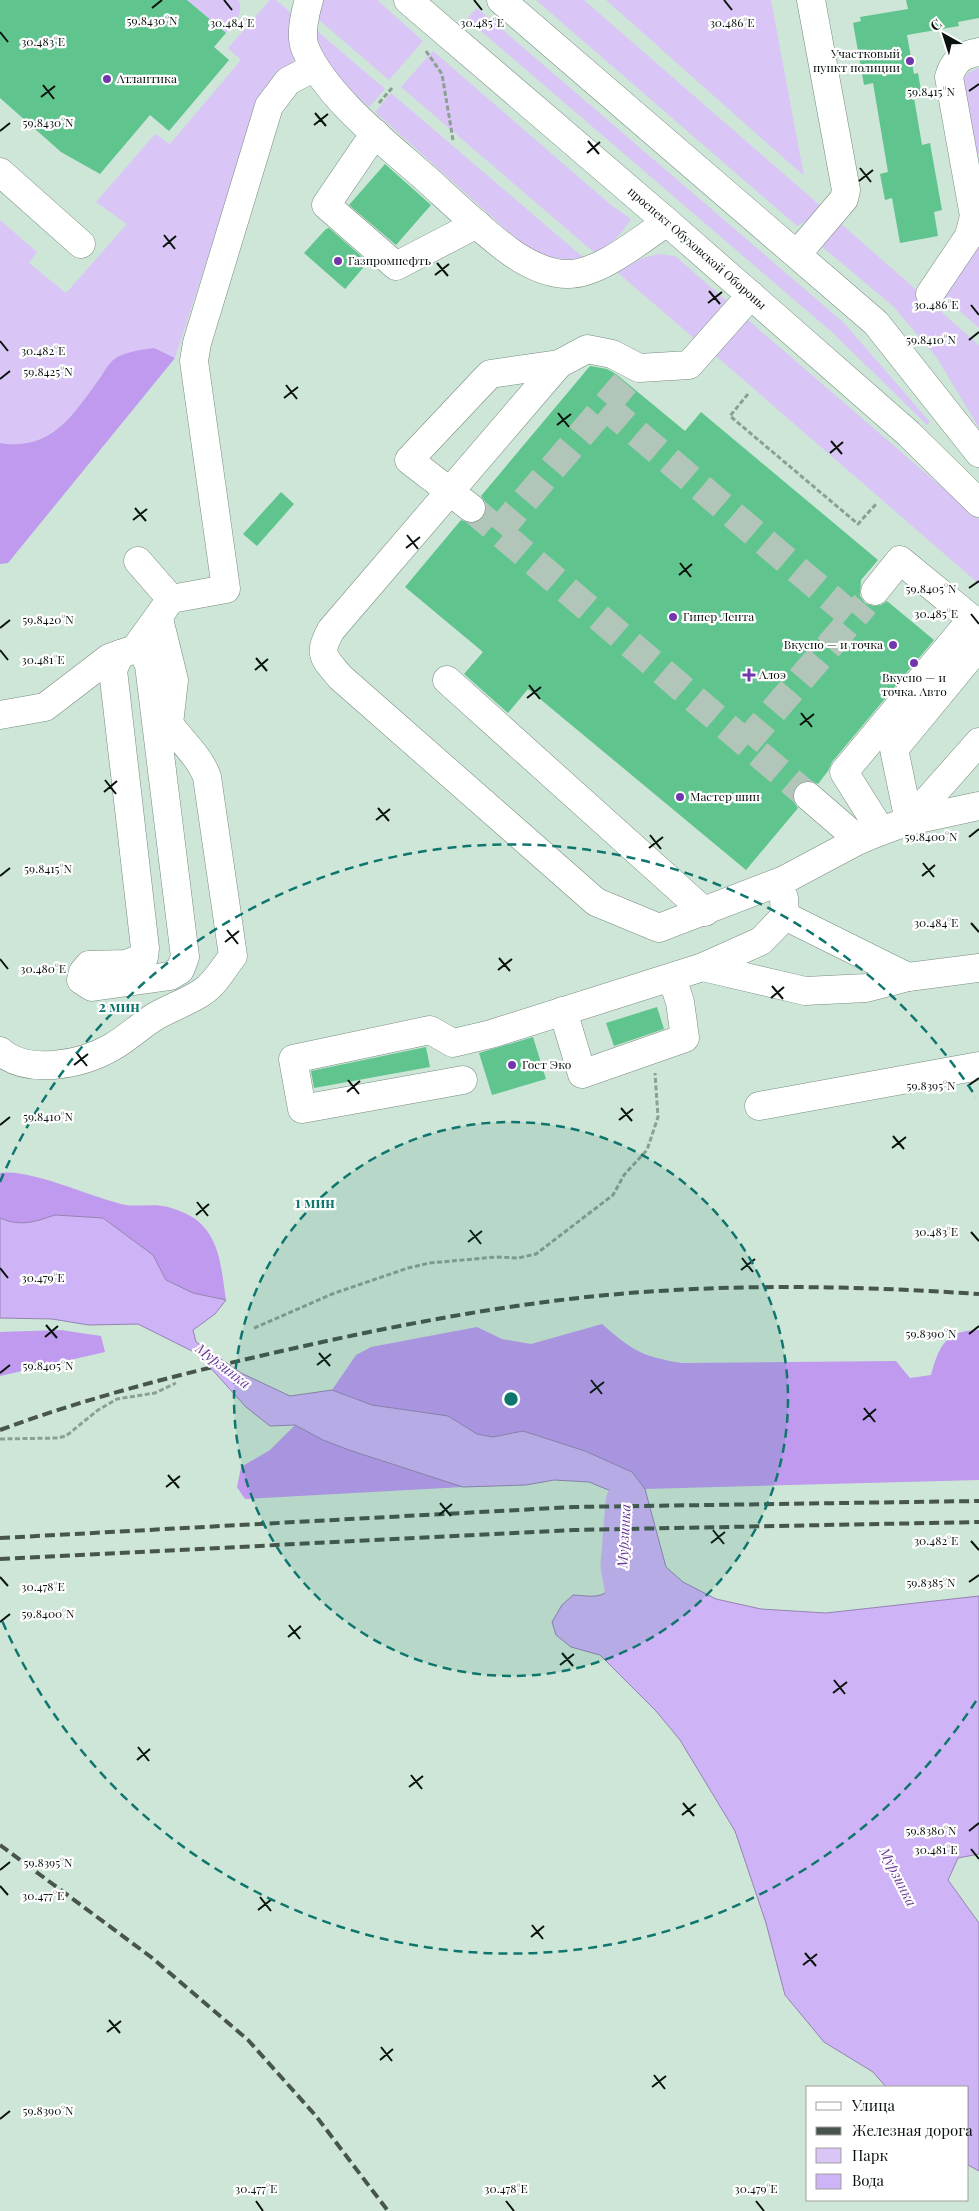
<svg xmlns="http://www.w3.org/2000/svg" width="979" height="2211" font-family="'Playfair Display',serif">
  <rect width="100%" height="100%" fill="#cee6d7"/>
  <!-- green -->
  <g fill="#d9c5f6">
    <path d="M187 0H238L240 3C242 16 234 23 226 33Z"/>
    <path d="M270 0H276L297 18 293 48 294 60 251 125 175 358 154 348C144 351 120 355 113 360 107 365 102 376 97 382 71 418 50 451 0 443V220L37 252 29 263 66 293 127 224 96 202 155 134 170 144 241 60 228 48Z"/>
    <polygon points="323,0 377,0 423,41 389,80 318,19"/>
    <polygon points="536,0 584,0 823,208 811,219 797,226"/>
    <polygon points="606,0 771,0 804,176"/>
    <polygon points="477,8 844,323 930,422 927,425 834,334 467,19"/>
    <polygon points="316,30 385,89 369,107 331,73 321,57"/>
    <path d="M433 51 611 205 631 219C621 234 612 244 596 254L401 87Z"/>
    <polygon points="979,68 979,154 970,155 960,81 968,73"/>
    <path d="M391 93 585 259C560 261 543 257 522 244L375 112Z"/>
    <polygon points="839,222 979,345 979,428 937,358 893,306 820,245"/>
    <polygon points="979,241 979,328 939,293"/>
    <polygon points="659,254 675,256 728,302 695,339 617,272 643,258"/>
    <polygon points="747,319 979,519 979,584 716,356"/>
  </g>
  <!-- forest -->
  <g fill="#bf9aef">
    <path d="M154 348 175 358 8 563 0 564V443C50 451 71 418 97 382 102 376 107 365 113 360 123 352 141 350 154 348Z"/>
    <path d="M0 1173C30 1168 93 1198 126 1205 140 1207 155 1203 168 1207 180 1211 193 1215 202 1225 221 1244 222 1275 226 1300L193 1293 166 1280 153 1255 103 1218 55 1215 36 1222 15 1224 0 1218Z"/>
    <path d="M602 1324C633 1351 641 1356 681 1363L896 1361 910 1378 931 1375C939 1346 946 1330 979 1330V1480L645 1489 632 1472 585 1451 523 1431 493 1437 477 1434 448 1416 372 1405 332 1390 356 1355 371 1347 477 1327 502 1339 531 1344Z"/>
    <polygon points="61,1330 101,1336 105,1352 0,1376 0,1332"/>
    <path d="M295 1425C347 1454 407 1467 463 1487L245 1499 237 1487 241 1467 270 1450Z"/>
  </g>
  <!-- water -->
  <path fill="#cfb3f7" stroke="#9483b1" d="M55 1215 103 1218 153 1255 166 1280 193 1293 226 1300 215 1314 193 1330 196 1342 241 1373 290 1396 332 1390 372 1405 448 1416 477 1434 493 1437 523 1431 585 1451 632 1472 645 1489 666 1567 683 1582 716 1599 761 1609 826 1613 979 1596V1854L958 1858 948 1880 979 1923V2171L968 2165V2087H886L873 2072 824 2042 785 1995 766 1923 735 1831 680 1740 656 1711 600 1655 571 1647 556 1635 552 1622 562 1605 573 1595C580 1595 589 1597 596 1596 631 1592 621 1523 619 1498L611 1491 589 1482 554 1480 526 1485 463 1487 349 1450 323 1440 295 1425 270 1426 246 1407 198 1354 138 1324 89 1325 52 1319 0 1318V1218C21 1227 34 1222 55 1215Z"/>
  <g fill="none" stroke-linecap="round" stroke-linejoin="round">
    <!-- river -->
    <polyline stroke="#cfb3f7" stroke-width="41" points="626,1502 621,1566 631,1621"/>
  </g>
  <!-- building -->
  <g fill="#5fc48e">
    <polygon points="0,0 187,0 226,33 214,47 229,60 169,131 150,115 100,174 61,152 0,98"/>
    <polygon points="906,0 979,0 979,18 958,22 959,26 907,35 914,74 918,73 922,96 914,98 922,145 930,143 942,210 934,212 938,236 900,243 892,198 885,200 880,174 888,172 873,83 864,85 853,23 861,21 860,17 908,9"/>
    <polygon points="385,164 431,205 396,245 349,205"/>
    <polygon points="329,228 368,262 345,289 304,253 326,229"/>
    <polygon points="590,366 607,369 616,374 685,431 701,412 878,560 861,580 860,596 865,603 873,606 881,605 887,601 934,640 832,762 828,771 818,784 811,781 803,781 796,786 793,793 793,801 798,808 746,870 528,689 508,713 464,674 483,652 405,587 461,520 469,523 476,523 483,518 486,510 486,503 481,496"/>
    <polygon points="281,492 294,504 257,546 243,534"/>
    <polygon points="657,1007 664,1029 614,1046 606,1023"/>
    <polygon points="533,1037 546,1079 492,1095 479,1053"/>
    <polygon points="426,1047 430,1067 314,1088 311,1071"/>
  </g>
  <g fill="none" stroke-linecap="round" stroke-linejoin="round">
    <!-- minor-tunnel -->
    <g stroke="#b1c6b9" stroke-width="28" stroke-dasharray="28 14" stroke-linecap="butt">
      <polyline points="605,406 853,617"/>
      <polyline points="471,508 808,796"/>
      <polyline points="498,532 626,382"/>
      <polyline points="746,743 865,604"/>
    </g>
    <!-- minor casing -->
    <g stroke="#778c7f" stroke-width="29">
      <g id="minor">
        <path d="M309 0C305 13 300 35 305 48 326 98 391 147 431 183 457 207 483 232 512 253 528 264 548 274 568 274 600 274 641 239 667 222"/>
        <path id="s1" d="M408 0 667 222 909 434 979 503"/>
        <polyline points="501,0 876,323 979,453"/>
        <polyline points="375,133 326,205 396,266 477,224"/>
        <polyline points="0,172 81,244"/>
        <polyline points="797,254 844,199 846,190 811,0"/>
        <path d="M930 294 969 236 974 216 949 77C954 60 962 55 979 52"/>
        <path d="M559 364 331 630C317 655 324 657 340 677L596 902 659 928 784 880 859 840 881 831 909 821 979 806"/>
        <polyline points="471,508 409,460 490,374 559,364 587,349 612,354 639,368 689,365 751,295"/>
        <polyline points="138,561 171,599"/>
        <polyline points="875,591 900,560 979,625"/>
        <polyline points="120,654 113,670 145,948 144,957 126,964 89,965 83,972 81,980 92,987 170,976 180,970 185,957 149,665 144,654 135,649"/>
        <polyline points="447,680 705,912"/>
        <polyline points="0,715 45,707 109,658 135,649 171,599 226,589 194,361 197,343 269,106 288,81 315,67"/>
        <polyline points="808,796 859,840"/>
        <polyline points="909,821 894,749 979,646"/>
        <polyline points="909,821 979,742"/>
        <polyline points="881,831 844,772 972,619"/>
        <polyline points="785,916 908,977"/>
        <polyline points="703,967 761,941 785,916 784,898"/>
        <polyline points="563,1011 582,1074 685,1038 680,1002 672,978"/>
        <path d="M0 1051C28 1076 83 1064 112 1047 128 1038 141 1025 156 1016 170 1008 187 1002 201 993 215 984 223 969 233 956L207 777C200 757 182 742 169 724L174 680 159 619"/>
        <polyline points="463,1080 302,1109 293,1059 430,1030 453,1043 491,1034 703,967 805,991 866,988 908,977 979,968"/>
        <polyline points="759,1106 979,1066"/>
      </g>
    </g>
    <!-- path -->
    <g stroke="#8c9f93" stroke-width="3" stroke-dasharray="5 2.5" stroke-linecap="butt">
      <polyline points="426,51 442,74 453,140"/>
      <polyline points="379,103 392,88"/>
      <polyline points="748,394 730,416 858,524 876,504"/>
      <polyline points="254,1328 332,1294 408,1268 430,1263 496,1257 518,1258 536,1254 613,1195 624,1175 647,1150 658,1117 655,1073"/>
      <polyline points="0,1439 58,1438 66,1436 98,1410 117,1399 155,1393 176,1383"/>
    </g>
    <!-- minor -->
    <use href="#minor" stroke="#fff" stroke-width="28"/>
    <!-- rail -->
    <g stroke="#48554c" stroke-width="4" stroke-dasharray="10 5" stroke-linecap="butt">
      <path d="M0 1430C84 1399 172 1376 260 1356 390 1326 525 1299 659 1291 765 1284 873 1287 979 1294"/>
      <polyline points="0,1538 573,1507 979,1501"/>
      <polyline points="0,1559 574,1530 979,1522"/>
      <polyline points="0,1845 151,1957 248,2040 316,2116 388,2211"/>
    </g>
  </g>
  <!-- ticks -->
  <path fill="none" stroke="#0a120d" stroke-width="2" d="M224 0 232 10M474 0 482 10M724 0 732 10M152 8 162 0M0 32 8 42M43 85 54 99M969 91 979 84M41 97 55 86M315 113 326 126M314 125 328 114M0 131 10 123M588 141 599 154M587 153 600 142M860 168 871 182M859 181 873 170M164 235 175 249M163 247 176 236M437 263 448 276M435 275 449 264M709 291 720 304M708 303 722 292M971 305 979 315M969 340 979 332M0 341 8 351M0 379 10 371M286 385 297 399M284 398 298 387M558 413 569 427M557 425 571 414M831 441 842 454M830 453 843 442M135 508 146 521M133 520 147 509M407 535 418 549M406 548 420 537M680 563 691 577M679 575 692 564M969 588 979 581M971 614 979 624M0 628 10 620M0 650 8 660M256 658 267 671M255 670 268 659M529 685 540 699M527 698 541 687M801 713 812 727M800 725 814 714M105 780 116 794M104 792 117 781M378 808 389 821M376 820 390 809M650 835 661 849M969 837 979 829M649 848 663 837M923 863 934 877M0 876 10 868M922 876 935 865M971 923 979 932M227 930 238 944M225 942 239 931M499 958 510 971M0 959 8 969M498 970 512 959M772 986 783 999M771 998 784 987M76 1052 87 1066M74 1065 88 1054M348 1080 359 1094M969 1085 979 1078M347 1092 360 1081M621 1108 632 1121M619 1120 633 1109M0 1125 10 1117M893 1136 904 1149M892 1148 906 1137M197 1202 208 1216M196 1215 209 1204M470 1230 481 1244M971 1232 979 1241M468 1242 482 1231M742 1258 753 1272M0 1268 8 1278M741 1270 755 1259M46 1325 57 1338M969 1334 979 1326M45 1337 58 1326M319 1353 330 1366M317 1365 331 1354M0 1373 10 1365M591 1380 602 1394M590 1393 604 1382M864 1408 875 1422M863 1420 876 1409M168 1475 179 1488M166 1487 180 1476M440 1503 451 1516M439 1515 452 1504M713 1530 724 1544M971 1541 979 1550M711 1543 725 1532M0 1577 8 1586M969 1582 979 1575M0 1622 10 1614M289 1625 300 1639M288 1637 301 1626M562 1653 573 1666M560 1665 574 1654M834 1680 845 1694M833 1693 847 1682M138 1747 149 1761M137 1760 150 1749M411 1775 422 1789M409 1787 423 1776M683 1803 694 1816M682 1815 696 1804M969 1831 979 1823M971 1849 979 1859M0 1870 10 1862M0 1886 8 1895M260 1897 271 1911M258 1910 272 1899M532 1925 543 1939M531 1937 544 1926M805 1953 816 1966M803 1965 817 1954M109 2020 120 2033M107 2032 121 2021M381 2047 392 2061M380 2060 393 2049M654 2075 665 2089M652 2087 666 2076M0 2119 10 2111M256 2201 263 2211M506 2201 514 2211M756 2201 764 2211"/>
  <!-- distance rings -->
  <circle cx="511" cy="1399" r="277" fill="#0f766e" fill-opacity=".12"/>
  <g fill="none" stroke="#0f766e" stroke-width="2.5" stroke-dasharray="9 6">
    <circle cx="511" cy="1399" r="277"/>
    <path d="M976 1701A555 555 0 0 1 0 1616M0 1182A555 555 0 0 1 976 1097"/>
  </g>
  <!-- markers -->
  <g fill="#7337ad" stroke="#fff" stroke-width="2">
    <circle cx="910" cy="61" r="5"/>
    <circle cx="107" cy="79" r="5"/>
    <circle cx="338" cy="261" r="5"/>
    <circle cx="673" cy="617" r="5"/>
    <circle cx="893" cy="645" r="5"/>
    <circle cx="914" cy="663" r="5"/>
    <path d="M746.5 667.5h5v5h5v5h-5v5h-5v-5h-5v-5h5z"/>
    <circle cx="680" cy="797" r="5"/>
    <circle cx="512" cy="1065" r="5"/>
  </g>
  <g text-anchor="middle" stroke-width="4.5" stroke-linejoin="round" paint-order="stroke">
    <!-- poi labels -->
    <g font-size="12" fill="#0a120d" stroke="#fff" text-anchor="start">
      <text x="900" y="58" text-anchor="end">Участковый<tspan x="900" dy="14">пункт полиции</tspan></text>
      <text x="117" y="83">Атлантика</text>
      <text x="348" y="265">Газпромнефть</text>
      <text x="683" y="621">Гипер Лента</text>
      <text x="883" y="649" text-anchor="end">Вкусно — и точка</text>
      <text x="759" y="679">Алоэ</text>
      <text x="914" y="682" text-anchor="middle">Вкусно — и<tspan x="914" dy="14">точка. Авто</tspan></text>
      <text x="690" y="801">Мастер шин</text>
      <text x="522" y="1069">Гост Эко</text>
    </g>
    <!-- street labels -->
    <g font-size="12" fill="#0a120d" stroke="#fff">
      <text dy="4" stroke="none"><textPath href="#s1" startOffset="381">проспект Обуховской Обороны</textPath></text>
    </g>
    <!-- water labels -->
    <g font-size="14" font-style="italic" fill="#673798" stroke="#fff">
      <text transform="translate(223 1366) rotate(37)" y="5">Мурзинка</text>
      <text transform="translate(624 1536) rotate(-87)" y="5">Мурзинка</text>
      <text transform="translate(898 1877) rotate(63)" y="5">Мурзинка</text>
    </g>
  </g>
  <g font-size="12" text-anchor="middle" fill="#0a120d" stroke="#fff" stroke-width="4.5" stroke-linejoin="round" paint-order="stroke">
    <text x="152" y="25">59.8430°N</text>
    <text x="732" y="27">30.486°E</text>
    <text x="232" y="27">30.484°E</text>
    <text x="482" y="27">30.485°E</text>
    <text x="43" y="46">30.483°E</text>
    <text x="931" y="96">59.8415°N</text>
    <text x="48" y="127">59.8430°N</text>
    <text x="936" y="309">30.486°E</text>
    <text x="931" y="344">59.8410°N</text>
    <text x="43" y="355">30.482°E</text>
    <text x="48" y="376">59.8425°N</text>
    <text x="931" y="593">59.8405°N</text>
    <text x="936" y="618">30.485°E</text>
    <text x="48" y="624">59.8420°N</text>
    <text x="43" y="664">30.481°E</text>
    <text x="931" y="841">59.8400°N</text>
    <text x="48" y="873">59.8415°N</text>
    <text x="936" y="927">30.484°E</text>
    <text x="43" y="973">30.480°E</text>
    <text x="931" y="1090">59.8395°N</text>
    <text x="48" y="1121">59.8410°N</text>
    <text x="936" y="1236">30.483°E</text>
    <text x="43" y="1282">30.479°E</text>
    <text x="931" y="1338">59.8390°N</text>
    <text x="48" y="1370">59.8405°N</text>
    <text x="936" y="1545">30.482°E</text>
    <text x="931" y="1587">59.8385°N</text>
    <text x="43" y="1591">30.478°E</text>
    <text x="48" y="1618">59.8400°N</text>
    <text x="931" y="1835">59.8380°N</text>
    <text x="936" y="1854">30.481°E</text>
    <text x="48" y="1867">59.8395°N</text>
    <text x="43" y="1900">30.477°E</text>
    <text x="48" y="2115">59.8390°N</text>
    <text x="256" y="2193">30.477°E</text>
    <text x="506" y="2193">30.478°E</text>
    <text x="756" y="2193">30.479°E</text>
  </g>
  <circle cx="511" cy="1399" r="8" fill="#0f766e" stroke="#fff" stroke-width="2.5"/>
  <g font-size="15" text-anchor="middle" font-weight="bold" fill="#0f766e" stroke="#fff" stroke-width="4.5" stroke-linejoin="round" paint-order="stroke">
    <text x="119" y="1012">2 мин</text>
    <text x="315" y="1208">1 мин</text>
  </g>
  <!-- legend -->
  <rect x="806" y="2086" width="162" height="115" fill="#ffffff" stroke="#9da09e"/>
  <rect x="816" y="2102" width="25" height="8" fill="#ffffff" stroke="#9da09e"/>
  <text x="852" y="2111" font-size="15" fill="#0a120d">Улица</text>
  <rect x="816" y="2127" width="25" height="8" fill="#48554c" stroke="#9da09e"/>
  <text x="852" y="2136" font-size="15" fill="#0a120d">Железная дорога</text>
  <rect x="816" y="2148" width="25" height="15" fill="#d9c5f6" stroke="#9da09e"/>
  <text x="852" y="2161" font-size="15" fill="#0a120d">Парк</text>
  <rect x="816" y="2174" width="25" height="15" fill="#cfb3f7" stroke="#9da09e"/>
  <text x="852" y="2186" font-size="15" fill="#0a120d">Вода</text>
  <!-- north arrow -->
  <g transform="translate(944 35) rotate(321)" stroke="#ffffff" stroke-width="4" paint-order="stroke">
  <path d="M0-4L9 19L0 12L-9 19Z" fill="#0a120d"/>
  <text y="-8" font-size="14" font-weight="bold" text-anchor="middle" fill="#0a120d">С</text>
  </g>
</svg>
